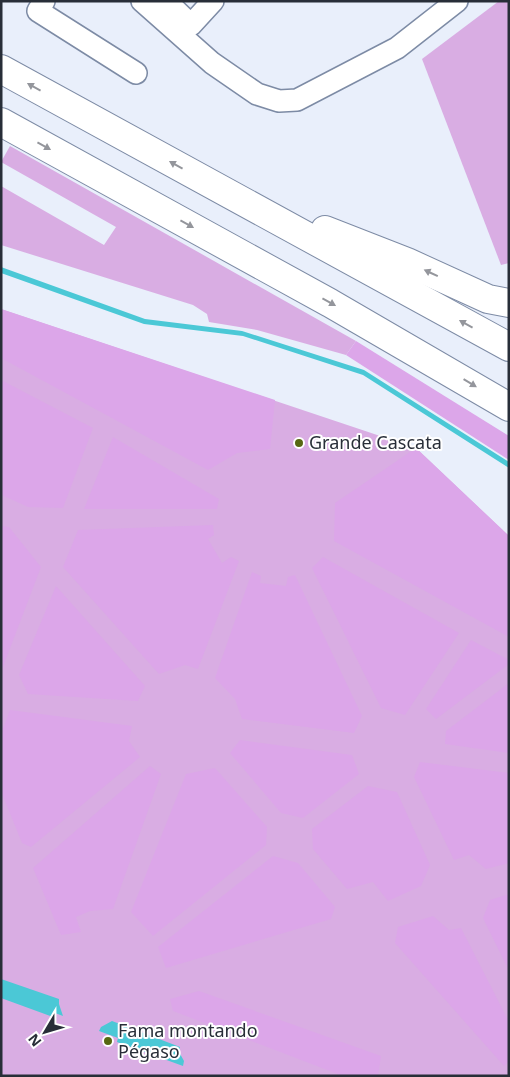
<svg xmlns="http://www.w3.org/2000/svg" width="510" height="1077" font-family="'Noto Sans',sans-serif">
  <rect width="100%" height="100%" fill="#e9effb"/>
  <!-- green -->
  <g fill="#d9ade3">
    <polygon points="499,1 509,1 509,263 501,265 422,59"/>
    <polygon points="10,146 356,341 346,355 257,330 209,322 207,314 193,305 1,245 1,186 104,245 116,227 1,162"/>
    <polygon points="1,309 416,448 509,536 509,1076 1,1076"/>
  </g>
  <!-- forest -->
  <g fill="#dca6e9">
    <polygon points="1,309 275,400 270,449 237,453 208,470 1,358"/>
    <polygon points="356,341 509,436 509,460 346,355"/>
    <polygon points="1,380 93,428 63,508 28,507 4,496 1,493"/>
    <polygon points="113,437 219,499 217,509 84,509"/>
    <polygon points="416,448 509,536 509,637 334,541 335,503"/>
    <polygon points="213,525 214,535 208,539 222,563 231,557 239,561 198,669 185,665 159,674 63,567 78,530"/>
    <polygon points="1,526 9,527 41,567 1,672"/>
    <polygon points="323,557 459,633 405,715 381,708 312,568"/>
    <polygon points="252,572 261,576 260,583 286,586 288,577 295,575 362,716 354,733 242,719 235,699 215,678"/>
    <polygon points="56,586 145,686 138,701 28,694 19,675"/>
    <polygon points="471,640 509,660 509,664 436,719 426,709"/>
    <polygon points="509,683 509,753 445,744 446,731"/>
    <polygon points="10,710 132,726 129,741 140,757 31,847 22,843 1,791 1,734"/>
    <polygon points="240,740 352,755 359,774 303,818 281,813 230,753"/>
    <polygon points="420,762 509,773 509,863 486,869 469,855 454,860 414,777"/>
    <polygon points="150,766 161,774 113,909 90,911 76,917 81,932 61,935 33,868"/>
    <polygon points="215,768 267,827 266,845 153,936 131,912 186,774"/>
    <polygon points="368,786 397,792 430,865 421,886 388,901 373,882 347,889 313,849 312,829"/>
    <polygon points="273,856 298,863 335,907 331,919 166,968 158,947"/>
    <polygon points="509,894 509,971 483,918 490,900"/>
    <polygon points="433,916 449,930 461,928 509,1022 509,1061 504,1066 395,943 398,927"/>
    <polygon points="199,991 381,1056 378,1076 343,1076 173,1011 170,999"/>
  </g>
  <!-- water -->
  <g fill="#4bc8d6">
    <polygon points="1,267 145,319 242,331 364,370 509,462 509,468 363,375 243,336 144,324 1,273"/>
    <polygon points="1,979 59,999 59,1004 63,1016 55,1013 53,1017 1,998"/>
    <polygon points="112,1021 180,1047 179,1052 184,1061 183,1066 117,1042 118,1038 99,1031 101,1027"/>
  </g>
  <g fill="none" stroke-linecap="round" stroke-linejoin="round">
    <!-- street casing -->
    <g stroke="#7d8ba5" stroke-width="24">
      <g id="street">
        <polyline points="44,1 38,11 136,73"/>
        <polyline points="142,1 212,63 257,94 279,101 297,100 397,48 457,1"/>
        <polyline points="166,1 191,25 213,1"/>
      </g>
    </g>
    <!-- highway casing -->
    <g stroke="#7d8ba5" stroke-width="30">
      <g id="highway">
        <polyline points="1,69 509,347"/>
        <polyline points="1,122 330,303 509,407"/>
        <polyline points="325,230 407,262 488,299 509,303"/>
      </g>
    </g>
    <!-- street -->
    <use href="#street" stroke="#fff" stroke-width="21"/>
    <!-- highway -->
    <use href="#highway" stroke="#fff" stroke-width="28"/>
  </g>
  <!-- one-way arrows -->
  <defs><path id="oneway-solid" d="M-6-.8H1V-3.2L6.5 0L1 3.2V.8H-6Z" transform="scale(1.25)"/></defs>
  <g fill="#94969c">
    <use href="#oneway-solid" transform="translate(34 87) rotate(-151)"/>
    <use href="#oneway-solid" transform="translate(44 146) rotate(29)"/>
    <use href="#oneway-solid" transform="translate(176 165) rotate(-151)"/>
    <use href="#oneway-solid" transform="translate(187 224) rotate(29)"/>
    <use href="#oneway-solid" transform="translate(431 273) rotate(-155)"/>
    <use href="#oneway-solid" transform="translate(329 302) rotate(29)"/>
    <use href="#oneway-solid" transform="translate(466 324) rotate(-151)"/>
    <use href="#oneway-solid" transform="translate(470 383) rotate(31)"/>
  </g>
  <!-- markers -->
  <g fill="#576812" stroke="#fff" stroke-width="2">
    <circle cx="299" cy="443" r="5"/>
    <circle cx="108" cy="1041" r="5"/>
  </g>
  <g text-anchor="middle" stroke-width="4" stroke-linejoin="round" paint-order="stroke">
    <!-- poi labels -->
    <g font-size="18" fill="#282e38" stroke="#fff" text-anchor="start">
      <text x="309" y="449">Grande Cascata</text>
      <text x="118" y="1037">Fama montando<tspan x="118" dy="21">Pégaso</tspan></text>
    </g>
  </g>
  <!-- border -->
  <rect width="510" height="1077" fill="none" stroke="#282e38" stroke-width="5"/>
  <!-- north arrow -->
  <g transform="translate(45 1032) rotate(232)" stroke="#ffffff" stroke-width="4" paint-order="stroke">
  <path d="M0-4L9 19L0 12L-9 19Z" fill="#282e38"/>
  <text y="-8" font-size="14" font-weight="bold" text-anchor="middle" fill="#282e38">N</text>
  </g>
</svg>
